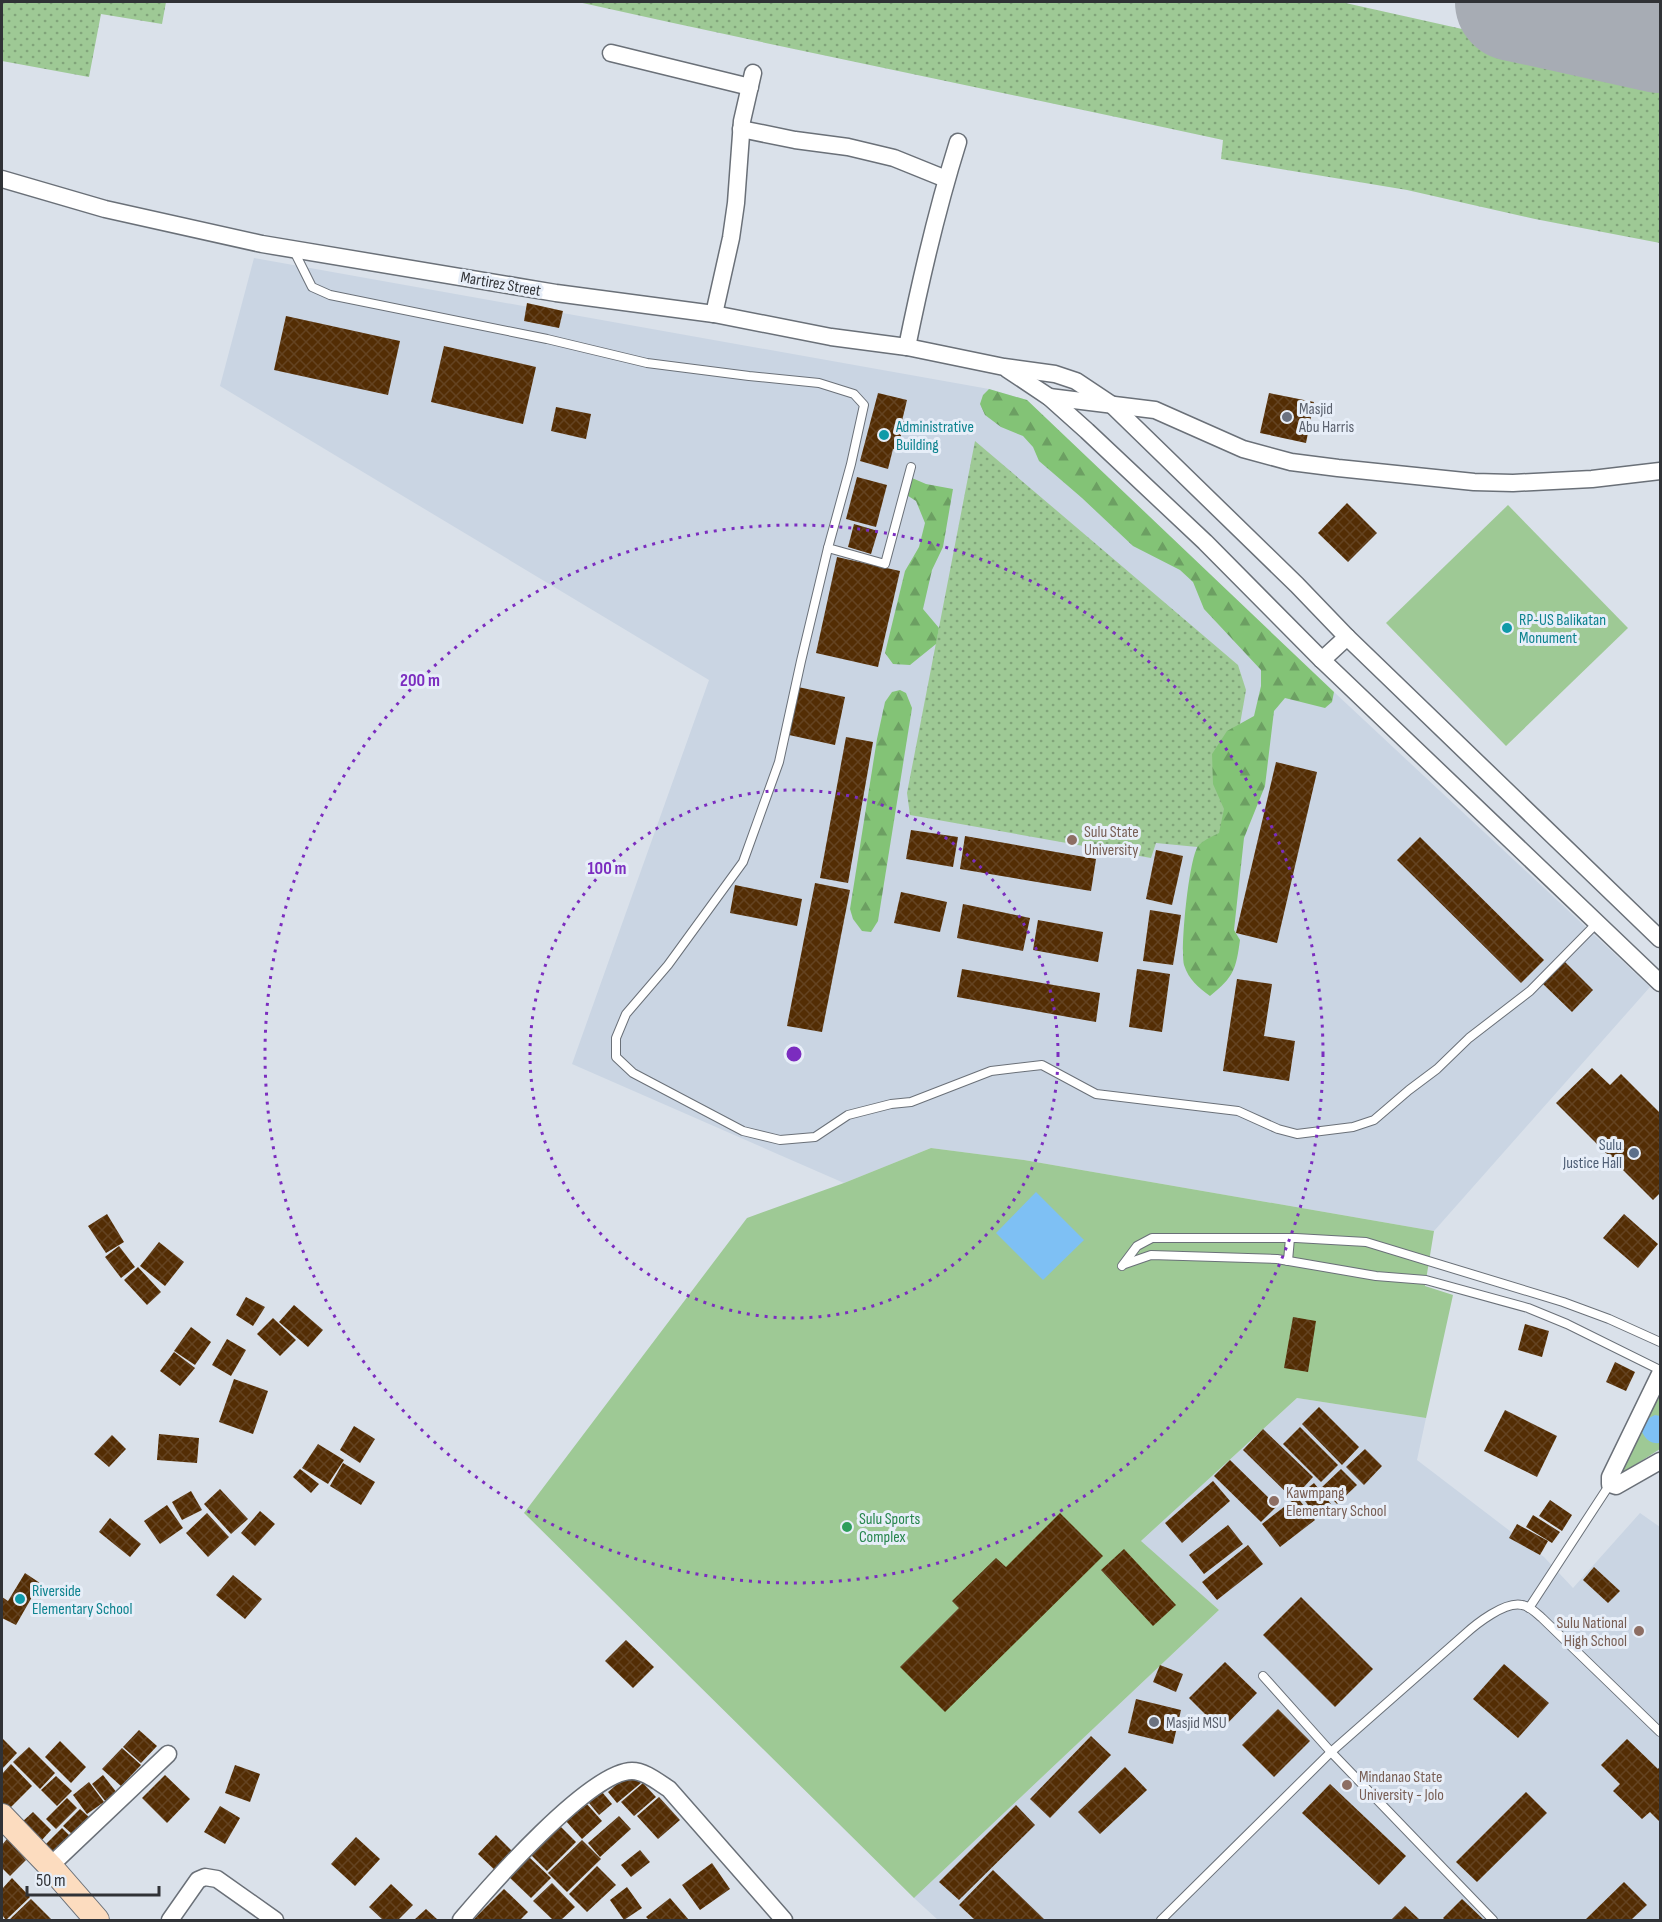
<svg xmlns="http://www.w3.org/2000/svg" width="1662" height="1922" font-family="'Sofia Sans Condensed',sans-serif">
  <defs>
    <pattern id="grass-dots" width="8" height="8" patternUnits="userSpaceOnUse" patternTransform="scale(1.5)"><rect width="8" height="8" fill="#9ec995"/><path d="M2 2h.1M6 6h.1" fill="none" stroke="#81a47a" stroke-width="1.8" stroke-linecap="round"/></pattern>
    <pattern id="forest-firs" width="22" height="20" patternUnits="userSpaceOnUse" patternTransform="scale(1.5)"><rect width="22" height="20" fill="#83c376"/><path d="M5 1l3.5 6h-7zM16 11l3.5 6h-7z" fill="#6c9f62"/></pattern>
    <pattern id="building-cross-hatch" width="8" height="8" patternUnits="userSpaceOnUse" patternTransform="scale(1.5)"><rect width="8" height="8" fill="#532d04"/><path d="M0 0l8 8M0 8l8-8" fill="none" stroke="#644321"/></pattern>
  </defs>
  <rect width="100%" height="100%" fill="#dae1ea"/>
  <!-- built -->
  <g fill="#cad5e3">
    <polygon points="254,258 989,389 1027,400 1334,692 1650,987 1434,1231 1024,1160 931,1148 844,1183 572,1064 709,680 220,386"/>
    <polygon points="1297,1398 1426,1418 1417,1460 1544,1557 1573,1588 1640,1513 1660,1527 1660,1920 938,1920 914,1898 1219,1610 1140,1542"/>
  </g>
  <!-- grass -->
  <g fill="url(#grass-dots)">
    <polygon points="2,2 166,2 162,24 101,14 89,77 2,61"/>
    <path d="M578 2H1341L1660 73V243L1535 219 1407 190 1221 159 1223 140C1008 93 792 50 578 2Z"/>
    <polygon points="975,441 1238,665 1246,690 1218,849 1156,843 1151,858 910,815 907,793"/>
  </g>
  <!-- forest -->
  <g fill="url(#forest-firs)">
    <path d="M989 389 1027 400 1334 692 1332 702 1325 708 1285 698 1274 711 1265 786 1244 838 1234 930 1240 940C1236 969 1234 977 1210 996 1198 987 1189 980 1184 965 1180 950 1189 854 1199 845 1204 840 1213 836 1219 833L1224 809 1213 784 1212 754 1227 731 1254 716 1261 686V670L1204 609 1193 582 1180 570 1133 546 1082 498 1039 461 1033 447 1023 436 1001 427 985 415 980 404 983 395Z"/>
    <polygon points="905,475 926,484 953,489 943,547 932,570 923,609 939,628 936,644 910,665 893,664 885,653 905,571 919,547 925,523 916,501 902,492"/>
    <polygon points="900,690 906,693 912,708 878,921 871,932 862,931 853,919 850,909 877,739 885,702 892,692"/>
  </g>
  <!-- green -->
  <g fill="#9ec995">
    <polygon points="1508,505 1628,628 1506,746 1386,623"/>
    <polygon points="931,1148 1024,1160 1434,1231 1425,1286 1453,1295 1426,1418 1297,1398 1141,1541 1219,1610 914,1898 524,1513 747,1218 844,1183"/>
    <polygon points="1660,1380 1660,1449 1613,1479"/>
  </g>
  <!-- water -->
  <g fill="#7ec0f4">
    <polygon points="1036,1192 1084,1240 1043,1280 996,1233"/>
    <path d="M1655 1415 1660 1416V1443C1651 1444 1646 1440 1642 1432L1647 1419Z"/>
  </g>
  <g fill="none" stroke-linecap="round" stroke-linejoin="round">
    <!-- runway -->
    <polyline stroke="#a7acb4" stroke-width="118" points="1514,2 1660,34"/>
  </g>
  <!-- building -->
  <g fill="url(#building-cross-hatch)">
    <polygon points="527,303 563,311 559,328 524,321"/>
    <polygon points="286,316 400,341 388,395 274,370"/>
    <polygon points="444,346 536,367 523,424 431,402"/>
    <polygon points="878,393 907,400 902,421 905,421 897,450 893,449 888,469 860,461"/>
    <polygon points="1269,393 1314,402 1306,443 1260,433"/>
    <polygon points="556,407 591,414 586,439 551,431"/>
    <polygon points="857,477 887,485 876,527 846,519"/>
    <polygon points="1347,503 1377,533 1348,562 1318,533"/>
    <polygon points="854,524 878,531 871,554 848,547"/>
    <polygon points="837,557 900,571 878,667 816,653"/>
    <polygon points="798,687 845,697 835,745 789,735"/>
    <polygon points="846,737 873,742 848,883 820,878"/>
    <polygon points="1276,762 1317,772 1277,943 1236,933"/>
    <polygon points="911,830 958,837 953,867 906,859"/>
    <polygon points="965,836 1096,859 1091,891 960,869"/>
    <polygon points="1420,837 1544,960 1521,983 1397,860"/>
    <polygon points="1156,850 1183,856 1172,905 1146,899"/>
    <polygon points="815,883 850,890 822,1032 787,1026"/>
    <polygon points="735,885 802,899 797,926 730,913"/>
    <polygon points="901,892 947,902 940,932 894,923"/>
    <polygon points="963,904 1030,918 1023,951 957,938"/>
    <polygon points="1150,910 1181,915 1173,965 1143,961"/>
    <polygon points="1038,920 1103,932 1098,962 1033,950"/>
    <polygon points="1564,961 1593,990 1572,1012 1542,983"/>
    <polygon points="962,969 1100,993 1096,1022 957,997"/>
    <polygon points="1137,969 1170,974 1162,1032 1129,1027"/>
    <polygon points="1237,979 1272,984 1264,1036 1295,1041 1289,1081 1223,1071"/>
    <polygon points="1592,1068 1610,1085 1621,1074 1660,1113 1660,1193 1653,1200 1556,1103"/>
    <polygon points="107,1214 124,1242 106,1253 88,1226"/>
    <polygon points="1624,1214 1658,1244 1638,1268 1603,1238"/>
    <polygon points="159,1242 184,1262 165,1286 140,1266"/>
    <polygon points="119,1246 135,1267 121,1278 105,1257"/>
    <polygon points="138,1267 161,1292 147,1305 124,1280"/>
    <polygon points="246,1297 265,1307 253,1326 236,1315"/>
    <polygon points="294,1305 323,1330 308,1347 279,1322"/>
    <polygon points="1293,1317 1316,1321 1308,1372 1284,1368"/>
    <polygon points="273,1318 296,1340 280,1356 257,1334"/>
    <polygon points="1525,1324 1549,1331 1542,1357 1518,1350"/>
    <polygon points="191,1327 211,1342 195,1365 174,1351"/>
    <polygon points="227,1339 246,1350 231,1376 212,1365"/>
    <polygon points="174,1352 195,1368 180,1386 160,1371"/>
    <polygon points="1615,1362 1635,1372 1626,1391 1606,1382"/>
    <polygon points="234,1379 268,1391 253,1434 219,1422"/>
    <polygon points="1319,1407 1359,1447 1342,1465 1302,1424"/>
    <polygon points="1505,1410 1557,1436 1537,1477 1484,1451"/>
    <polygon points="354,1426 375,1439 360,1463 340,1450"/>
    <polygon points="1300,1427 1338,1465 1321,1482 1283,1444"/>
    <polygon points="1263,1429 1313,1477 1293,1499 1243,1450"/>
    <polygon points="159,1434 199,1438 197,1463 157,1460"/>
    <polygon points="112,1435 126,1449 109,1467 94,1454"/>
    <polygon points="318,1444 344,1460 328,1484 302,1468"/>
    <polygon points="1365,1449 1382,1466 1364,1485 1346,1467"/>
    <polygon points="1230,1460 1277,1506 1261,1522 1214,1476"/>
    <polygon points="343,1463 375,1482 361,1505 330,1486"/>
    <polygon points="300,1469 319,1484 311,1493 293,1477"/>
    <polygon points="1341,1469 1357,1485 1337,1504 1321,1488"/>
    <polygon points="1213,1481 1230,1501 1182,1543 1165,1523"/>
    <polygon points="1314,1483 1331,1504 1316,1516 1300,1494"/>
    <polygon points="220,1489 248,1519 231,1534 204,1504"/>
    <polygon points="191,1491 202,1510 182,1520 172,1502"/>
    <polygon points="1297,1497 1315,1520 1280,1547 1262,1524"/>
    <polygon points="1550,1500 1572,1515 1562,1531 1539,1516"/>
    <polygon points="167,1505 183,1528 160,1544 144,1521"/>
    <polygon points="260,1511 275,1524 255,1546 241,1533"/>
    <polygon points="207,1513 229,1537 208,1557 186,1533"/>
    <polygon points="1060,1513 1103,1556 945,1712 900,1667 959,1608 952,1601 996,1558 1006,1567"/>
    <polygon points="1533,1515 1560,1532 1552,1543 1526,1527"/>
    <polygon points="110,1518 141,1544 130,1557 99,1532"/>
    <polygon points="1517,1524 1548,1541 1540,1555 1509,1538"/>
    <polygon points="1228,1525 1243,1544 1204,1574 1189,1555"/>
    <polygon points="1248,1545 1263,1564 1217,1600 1202,1582"/>
    <polygon points="1124,1549 1176,1605 1153,1626 1101,1570"/>
    <polygon points="1594,1567 1620,1591 1608,1603 1583,1580"/>
    <polygon points="25,1573 40,1583 16,1625 2,1618 2,1597 8,1601"/>
    <polygon points="233,1575 262,1599 245,1619 216,1595"/>
    <polygon points="1301,1597 1373,1669 1335,1707 1263,1635"/>
    <polygon points="626,1640 654,1667 633,1688 605,1661"/>
    <polygon points="1225,1662 1257,1693 1221,1730 1189,1698"/>
    <polygon points="1504,1664 1549,1703 1518,1738 1473,1699"/>
    <polygon points="1160,1665 1183,1674 1176,1692 1153,1682"/>
    <polygon points="1136,1699 1181,1710 1173,1744 1128,1733"/>
    <polygon points="1278,1709 1310,1741 1274,1777 1242,1745"/>
    <polygon points="139,1730 157,1746 141,1763 123,1747"/>
    <polygon points="1091,1736 1111,1755 1050,1818 1030,1799"/>
    <polygon points="2,1738 17,1753 2,1769"/>
    <polygon points="1627,1739 1658,1769 1660,1766 1660,1822 1650,1812 1642,1819 1613,1791 1620,1784 1601,1765"/>
    <polygon points="60,1741 86,1767 71,1783 45,1757"/>
    <polygon points="29,1747 55,1773 40,1789 13,1762"/>
    <polygon points="122,1748 141,1765 121,1786 102,1769"/>
    <polygon points="11,1764 32,1786 9,1809 2,1803 2,1774"/>
    <polygon points="235,1765 260,1774 250,1802 225,1793"/>
    <polygon points="1125,1767 1147,1790 1100,1834 1078,1812"/>
    <polygon points="631,1772 641,1783 617,1803 608,1792"/>
    <polygon points="103,1775 117,1793 106,1802 92,1784"/>
    <polygon points="165,1775 190,1799 167,1823 142,1798"/>
    <polygon points="56,1776 72,1791 57,1806 41,1790"/>
    <polygon points="89,1782 104,1802 87,1814 73,1795"/>
    <polygon points="643,1783 656,1797 634,1816 621,1802"/>
    <polygon points="1330,1784 1406,1856 1379,1885 1302,1813"/>
    <polygon points="602,1792 612,1804 599,1815 589,1803"/>
    <polygon points="1526,1792 1547,1813 1477,1882 1456,1862"/>
    <polygon points="659,1797 680,1820 658,1839 637,1816"/>
    <polygon points="67,1798 77,1808 56,1829 46,1819"/>
    <polygon points="586,1803 602,1821 582,1839 566,1821"/>
    <polygon points="1016,1805 1035,1825 959,1900 939,1882"/>
    <polygon points="220,1806 240,1818 225,1844 204,1832"/>
    <polygon points="80,1809 89,1817 72,1834 63,1826"/>
    <polygon points="33,1812 51,1830 41,1841 22,1822"/>
    <polygon points="619,1816 631,1829 600,1857 588,1843"/>
    <polygon points="558,1824 576,1842 547,1871 529,1853"/>
    <polygon points="62,1828 72,1838 56,1854 46,1844"/>
    <polygon points="496,1835 516,1855 498,1873 478,1854"/>
    <polygon points="356,1837 380,1859 355,1886 331,1864"/>
    <polygon points="7,1839 26,1860 10,1876 2,1868 2,1845"/>
    <polygon points="582,1840 601,1859 567,1892 548,1873"/>
    <polygon points="640,1850 650,1862 631,1877 621,1865"/>
    <polygon points="529,1857 551,1878 531,1898 509,1877"/>
    <polygon points="712,1863 730,1889 700,1910 682,1885"/>
    <polygon points="597,1866 616,1885 587,1912 569,1894"/>
    <polygon points="993,1870 1045,1920 975,1920 959,1905"/>
    <polygon points="12,1878 30,1897 6,1920 2,1915 2,1889"/>
    <polygon points="1624,1882 1647,1905 1631,1920 1585,1920"/>
    <polygon points="552,1883 575,1907 561,1920 553,1920 533,1901"/>
    <polygon points="391,1884 413,1905 398,1920 383,1920 369,1907"/>
    <polygon points="627,1887 642,1908 624,1920 610,1900"/>
    <polygon points="504,1889 528,1912 520,1920 473,1920"/>
    <polygon points="670,1898 689,1920 649,1920 646,1917"/>
    <polygon points="31,1899 51,1919 49,1920 9,1920"/>
    <polygon points="1462,1899 1484,1920 1445,1920 1443,1918"/>
    <polygon points="1405,1906 1420,1920 1391,1920"/>
    <polygon points="426,1909 438,1920 414,1920"/>
  </g>
  <g fill="none" stroke-linecap="round" stroke-linejoin="round">
    <!-- service casing -->
    <g stroke="#6a7078" stroke-width="10">
      <g id="service">
        <polyline points="293,249 312,287 330,295 547,339 647,363 749,376 819,383 854,394 864,405 851,464 828,548 885,564 911,467"/>
        <polyline points="828,548 801,661 779,762 743,862 668,965 626,1014 616,1038 616,1057 633,1073 743,1131 780,1140 815,1137 848,1115 891,1104 911,1102 991,1071 1042,1065 1096,1094 1238,1111 1278,1129 1297,1134 1353,1127 1374,1120 1409,1090 1437,1069 1469,1038 1530,991 1597,923"/>
        <polyline points="1288,1261 1290,1238"/>
        <polyline points="1125,1264 1151,1255 1277,1259 1376,1276 1426,1280 1528,1308 1567,1324 1660,1370"/>
        <polyline points="1122,1266 1137,1246 1152,1238 1296,1238 1366,1242 1563,1302 1609,1319 1660,1342"/>
        <polyline points="1529,1608 1610,1484"/>
        <polyline points="1263,1676 1331,1752 1493,1920"/>
        <path d="M1161 1920 1331 1752 1464 1635C1476 1624 1505 1601 1522 1605 1530 1606 1536 1613 1542 1618L1660 1732"/>
      </g>
    </g>
    <!-- minor casing -->
    <g stroke="#6a7078" stroke-width="19">
      <g id="minor">
        <polyline points="611,53 750,87"/>
        <polyline points="741,129 795,140 848,147 894,158 946,179"/>
        <polyline points="2,179 105,209 262,244 556,293 714,314 831,337 907,347 1004,367 1055,374 1076,381 1112,405 1297,585 1347,637 1660,939"/>
        <polyline points="714,314 731,238 736,203 742,121 753,73"/>
        <path d="M907 347C921 278 937 209 958 142"/>
        <polyline points="1007,369 1049,397 1087,431 1205,542 1322,660 1660,983"/>
        <polyline points="1049,397 1155,410 1243,449 1291,462 1338,468 1474,482 1513,483 1592,479 1660,471"/>
        <polyline points="1322,660 1347,637"/>
        <polyline points="1660,1374 1610,1477 1610,1484 1616,1486 1660,1461"/>
        <polyline points="50,1866 168,1754"/>
        <polyline points="170,1920 198,1880 205,1877 217,1879 275,1920"/>
        <path d="M461 1920C489 1887 590 1771 632 1771 645 1771 658 1782 669 1789L784 1920"/>
      </g>
    </g>
    <!-- secondary casing -->
    <g stroke="#6a7078" stroke-width="26">
      <polyline id="secondary" points="2,1816 50,1866 97,1920"/>
    </g>
    <!-- service -->
    <use href="#service" stroke="#fff" stroke-width="8"/>
    <!-- minor -->
    <use href="#minor" stroke="#fff" stroke-width="16"/>
    <!-- secondary -->
    <use href="#secondary" stroke="#fcdcbf" stroke-width="24"/>
  </g>
  <!-- distance rings -->
  <g fill="none" stroke="#7b2cbf" stroke-width="3" stroke-dasharray="3 6">
    <circle cx="794" cy="1054" r="264"/>
    <circle cx="794" cy="1054" r="529"/>
  </g>
  <!-- markers -->
  <g fill="#6b7280" stroke="#e7eef8" stroke-width="2">
    <circle cx="1287" cy="417" r="6"/>
    <circle cx="1154" cy="1722" r="6"/>
  </g>
  <g fill="#0f9aa8" stroke="#e7eef8" stroke-width="2">
    <circle cx="884" cy="435" r="6"/>
    <circle cx="1507" cy="628" r="6"/>
    <circle cx="20" cy="1599" r="6"/>
  </g>
  <g fill="#8d6e63" stroke="#e7eef8" stroke-width="2">
    <circle cx="1072" cy="840" r="6"/>
    <circle cx="1274" cy="1501" r="6"/>
    <circle cx="1639" cy="1631" r="6"/>
    <circle cx="1347" cy="1785" r="6"/>
  </g>
  <circle fill="#5c6f8a" stroke="#e7eef8" stroke-width="2" cx="1634" cy="1153" r="6"/>
  <circle fill="#2e9e5b" stroke="#e7eef8" stroke-width="2" cx="847" cy="1527" r="6"/>
  <g text-anchor="middle" stroke-width="6" stroke-linejoin="round" paint-order="stroke">
    <!-- street labels -->
    <g font-size="16" fill="#303236" stroke="#e7eef8">
      <text transform="translate(501 283) rotate(10)" y="6">Martirez Street</text>
    </g>
    <!-- worship labels -->
    <g font-size="16" fill="#5b616d" stroke="#e7eef8" text-anchor="start">
      <text x="1299" y="414">Masjid<tspan x="1299" dy="18">Abu Harris</tspan></text>
      <text x="1166" y="1728">Masjid MSU</text>
    </g>
    <!-- culture labels -->
    <g font-size="16" fill="#0d838f" stroke="#e7eef8" text-anchor="start">
      <text x="896" y="432">Administrative<tspan x="896" dy="18">Building</tspan></text>
      <text x="1519" y="625">RP-US Balikatan<tspan x="1519" dy="18">Monument</tspan></text>
      <text x="32" y="1596">Riverside<tspan x="32" dy="18">Elementary School</tspan></text>
    </g>
    <!-- education labels -->
    <g font-size="16" fill="#785e54" stroke="#e7eef8" text-anchor="start">
      <text x="1084" y="837">Sulu State<tspan x="1084" dy="18">University</tspan></text>
      <text x="1286" y="1498">Kawmpang<tspan x="1286" dy="18">Elementary School</tspan></text>
      <text x="1627" y="1628" text-anchor="end">Sulu National<tspan x="1627" dy="18">High School</tspan></text>
      <text x="1359" y="1782">Mindanao State<tspan x="1359" dy="18">University - Jolo</tspan></text>
    </g>
    <!-- service labels -->
    <g font-size="16" fill="#4e5e75" stroke="#e7eef8" text-anchor="end">
      <text x="1622" y="1150">Sulu<tspan x="1622" dy="18">Justice Hall</tspan></text>
    </g>
    <!-- leisure labels -->
    <g font-size="16" fill="#27864d" stroke="#e7eef8" text-anchor="start">
      <text x="859" y="1524">Sulu Sports<tspan x="859" dy="18">Complex</tspan></text>
    </g>
  </g>
  <circle cx="794" cy="1054" r="9" fill="#7b2cbf" stroke="#e7eef8" stroke-width="3"/>
  <g font-size="18" text-anchor="middle" font-weight="bold" fill="#7b2cbf" stroke="#e7eef8" stroke-width="6" stroke-linejoin="round" paint-order="stroke">
    <text x="420" y="686">200 m</text>
    <text x="607" y="874">100 m</text>
  </g>
  <!-- border -->
  <rect width="1662" height="1922" fill="none" stroke="#303236" stroke-width="6"/>
  <!-- scale -->
  <path d="M27 1886v9h132v-9" fill="none" stroke="#303236" stroke-width="3"/>
  <text x="36" y="1886" font-size="18" fill="#303236" stroke="#e7eef8" stroke-width="4.5" paint-order="stroke">50 m</text>
</svg>
